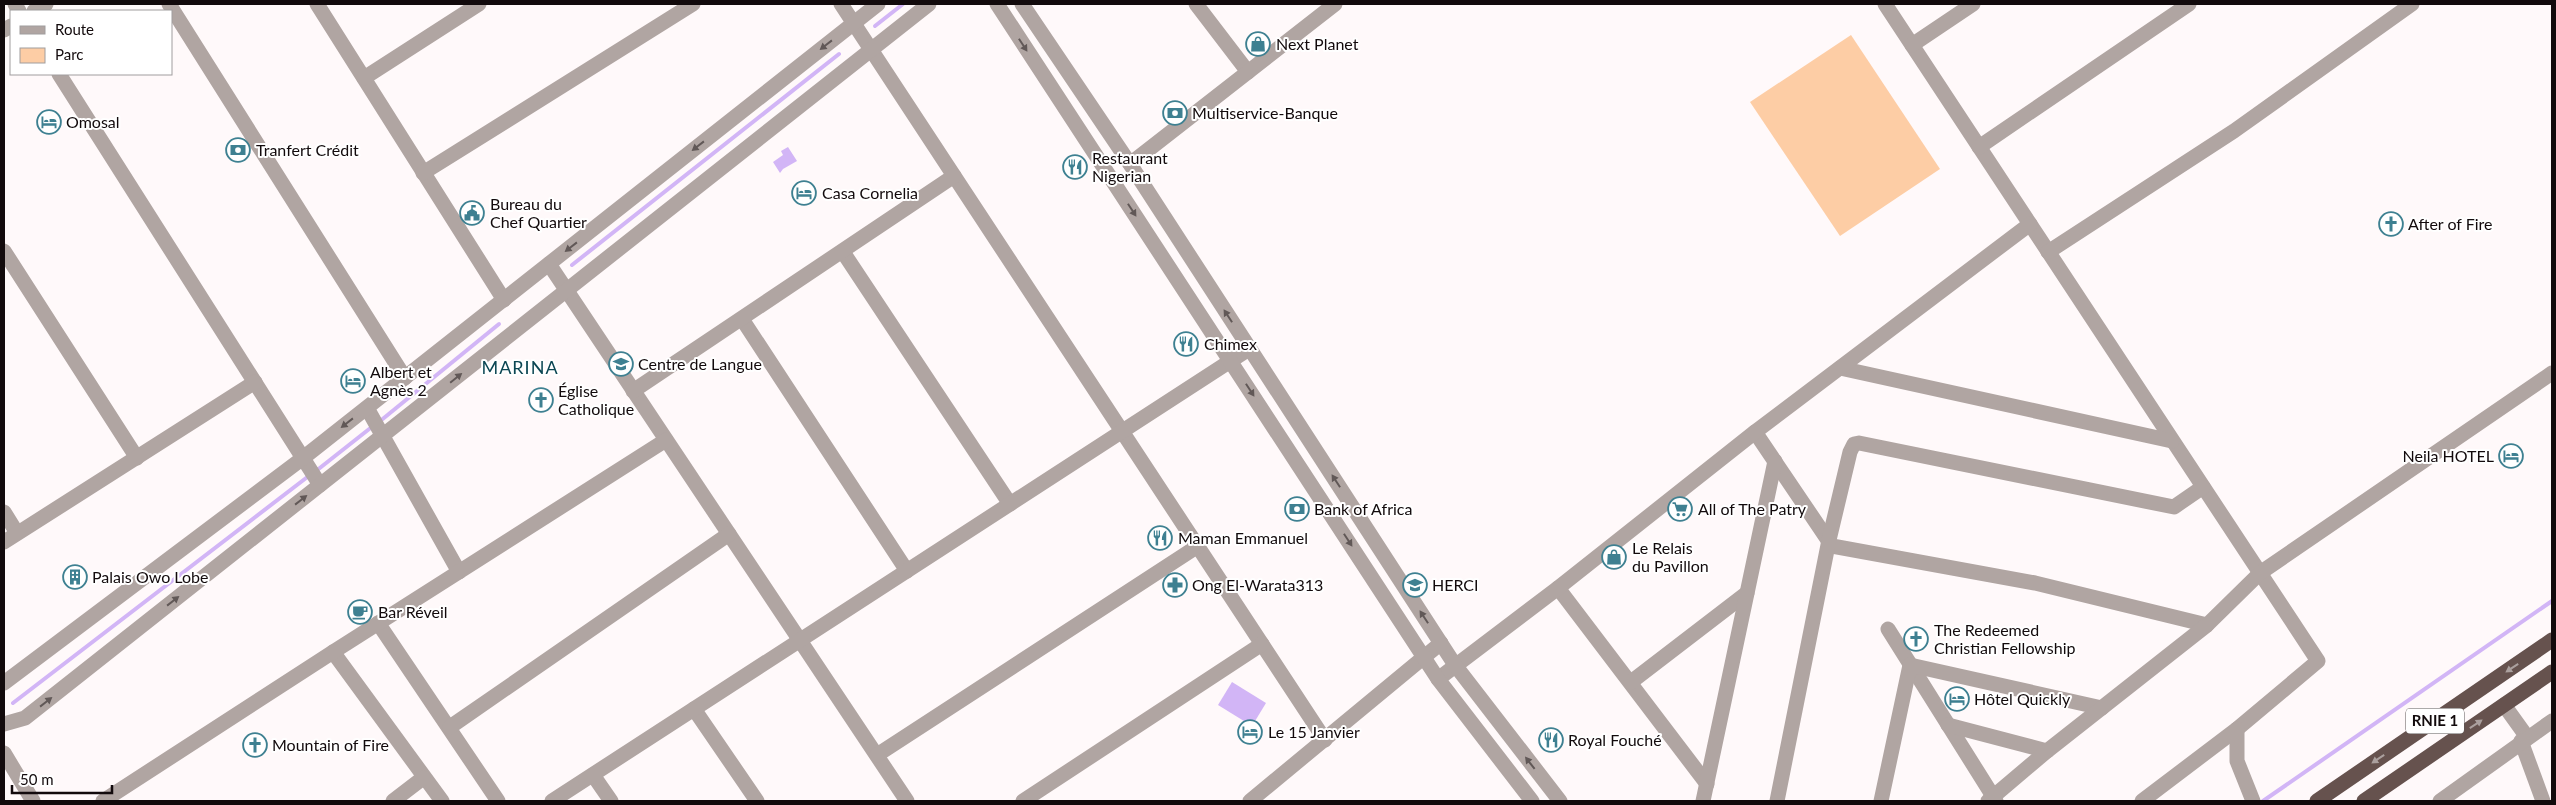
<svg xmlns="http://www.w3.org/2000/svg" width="2556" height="805" font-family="Lato,sans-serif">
  <rect width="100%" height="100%" fill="#fff9fa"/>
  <!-- green -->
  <polygon fill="#fdcda5" points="1851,35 1940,169 1840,236 1750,102"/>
  <!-- water -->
  <g fill="#d2b5f6">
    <polygon points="788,147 797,161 783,169 780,173 773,162 783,155 781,151"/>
    <polygon points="1232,682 1266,703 1252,726 1218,705"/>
  </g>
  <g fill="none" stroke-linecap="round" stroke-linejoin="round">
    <!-- stream -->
    <g stroke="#d2b5f6" stroke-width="4">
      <polyline points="875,26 903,4"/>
      <polyline points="572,265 839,54"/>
      <polyline points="379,422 499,324"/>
      <polyline points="316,471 373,426"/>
      <polyline points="13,703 310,475"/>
      <polyline points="2263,801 2552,601"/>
    </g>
    <!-- minor -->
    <g stroke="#b0a5a2" stroke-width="15">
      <polyline points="15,4 19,11"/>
      <polyline points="169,4 405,378"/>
      <polyline points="317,4 504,300"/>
      <polyline points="841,4 1325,740"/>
      <polyline points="1196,4 1248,72"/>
      <polyline points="1885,4 2318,661 2237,729 2142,801"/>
      <polyline points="34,11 46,4"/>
      <polyline points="4,30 11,26"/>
      <polyline points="1912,45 1973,4"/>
      <polyline points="59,74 320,485"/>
      <polyline points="364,78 479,4"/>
      <polyline points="1979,147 2189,4"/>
      <polyline points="1130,164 1335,4"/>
      <polyline points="423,173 693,4"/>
      <polyline points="4,251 137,458"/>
      <polyline points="843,252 1010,504"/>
      <polyline points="2048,252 2234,131 2412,4"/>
      <polyline points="549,264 907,801"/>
      <polyline points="742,319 907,571"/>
      <polyline points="1840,368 2172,441"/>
      <polyline points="633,391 954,176"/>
      <polyline points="367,408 459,572"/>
      <polyline points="1755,432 1832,546 2035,583 2207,625"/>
      <polyline points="4,512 17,533"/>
      <polyline points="4,542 255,382"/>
      <polyline points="1558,588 1707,784"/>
      <polyline points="378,623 498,801"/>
      <polyline points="1888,629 1996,801"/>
      <polyline points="333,652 442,801"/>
      <polyline points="1438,679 1558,588 1755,432 2030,224"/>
      <polyline points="1631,682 1747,593"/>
      <polyline points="2504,705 2527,737"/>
      <polyline points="694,709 757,801"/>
      <polyline points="1948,725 2047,751"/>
      <polyline points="450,727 729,534"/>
      <polyline points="2237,729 2237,761 2253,801"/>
      <polyline points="2521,741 2543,801"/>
      <polyline points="4,753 33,801"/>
      <polyline points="877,755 1198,546"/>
      <polyline points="593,775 611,801"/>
      <polyline points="103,801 333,652 666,440"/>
      <polyline points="393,801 423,778"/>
      <polyline points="552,801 1249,349"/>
      <polyline points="1023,801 1262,644"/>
      <polyline points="1250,801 1441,643"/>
      <polyline points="1703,801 1775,461"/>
      <polyline points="1777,801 1829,540 1850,452 1854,444 1859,443 2174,507 2203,487"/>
      <polyline points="1881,801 1910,665 2102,708"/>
      <polyline points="1988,801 2047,751 2207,625 2260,573 2552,373"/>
      <polyline points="2440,801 2552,721"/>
    </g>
    <!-- tertiary -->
    <g stroke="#b0a5a2" stroke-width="15">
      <polyline points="997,4 1438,679 1532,801"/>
      <polyline points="1022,4 1130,164 1455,665 1560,801"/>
      <polyline points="4,683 303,458 878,4"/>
      <polyline points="4,724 25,718 929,4"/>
    </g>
    <!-- trunk -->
    <g stroke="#66524e" stroke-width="15">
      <polyline points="2317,801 2552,640"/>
      <polyline points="2364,801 2552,672"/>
    </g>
  </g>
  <!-- one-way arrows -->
  <defs><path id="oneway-solid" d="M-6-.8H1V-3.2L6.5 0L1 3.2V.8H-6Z" transform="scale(1.25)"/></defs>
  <g fill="#615857">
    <use href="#oneway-solid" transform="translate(826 45) rotate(142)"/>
    <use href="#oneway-solid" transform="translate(1023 45) rotate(57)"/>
    <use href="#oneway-solid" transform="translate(698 146) rotate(142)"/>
    <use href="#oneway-solid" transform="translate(1132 210) rotate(57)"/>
    <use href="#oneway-solid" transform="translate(571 247) rotate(142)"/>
    <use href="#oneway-solid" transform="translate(1228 316) rotate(-123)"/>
    <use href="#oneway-solid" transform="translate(456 378) rotate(-39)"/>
    <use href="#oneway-solid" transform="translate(1250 390) rotate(57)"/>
    <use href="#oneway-solid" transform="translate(347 423) rotate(142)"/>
    <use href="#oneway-solid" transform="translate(1336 481) rotate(-123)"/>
    <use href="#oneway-solid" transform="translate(301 500) rotate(-38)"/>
    <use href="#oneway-solid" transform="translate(1348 540) rotate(57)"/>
    <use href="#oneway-solid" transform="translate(173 601) rotate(-38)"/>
    <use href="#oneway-solid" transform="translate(1424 617) rotate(-123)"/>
    <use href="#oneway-solid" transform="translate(46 702) rotate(-38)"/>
    <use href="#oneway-solid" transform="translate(1530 763) rotate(-128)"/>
  </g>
  <g fill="#aba09e">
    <use href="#oneway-solid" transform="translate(2512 668) rotate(146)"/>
    <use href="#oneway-solid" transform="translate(2476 724) rotate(-34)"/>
    <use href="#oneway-solid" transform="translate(2378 759) rotate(146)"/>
  </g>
  <!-- icons -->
  <defs>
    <g id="shop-ring" transform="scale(1.25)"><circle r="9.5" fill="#fff" stroke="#3e8091" stroke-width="1.5"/><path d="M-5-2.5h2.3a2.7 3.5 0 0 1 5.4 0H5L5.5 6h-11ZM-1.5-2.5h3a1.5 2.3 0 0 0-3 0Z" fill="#3e8091"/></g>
    <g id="bank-ring" transform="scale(1.25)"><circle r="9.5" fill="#fff" stroke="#3e8091" stroke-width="1.5"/><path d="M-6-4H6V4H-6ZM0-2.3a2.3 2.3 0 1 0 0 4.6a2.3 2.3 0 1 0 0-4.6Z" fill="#3e8091"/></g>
    <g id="hotel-ring" transform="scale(1.25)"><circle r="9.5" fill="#fff" stroke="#3e8091" stroke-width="1.5"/><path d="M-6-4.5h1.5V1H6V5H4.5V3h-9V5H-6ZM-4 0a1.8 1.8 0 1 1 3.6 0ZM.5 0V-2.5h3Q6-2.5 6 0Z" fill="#3e8091"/></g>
    <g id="restaurant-ring" transform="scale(1.25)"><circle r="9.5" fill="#fff" stroke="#3e8091" stroke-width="1.5"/><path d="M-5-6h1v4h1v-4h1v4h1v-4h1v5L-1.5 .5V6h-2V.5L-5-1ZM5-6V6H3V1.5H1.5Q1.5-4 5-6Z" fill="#3e8091"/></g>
    <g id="civic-ring" transform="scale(1.25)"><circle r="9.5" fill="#fff" stroke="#3e8091" stroke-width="1.5"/><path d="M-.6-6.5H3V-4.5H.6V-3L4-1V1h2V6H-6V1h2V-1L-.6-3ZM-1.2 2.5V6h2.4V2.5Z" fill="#3e8091"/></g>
    <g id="church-ring" transform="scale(1.25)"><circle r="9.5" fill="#fff" stroke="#3e8091" stroke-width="1.5"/><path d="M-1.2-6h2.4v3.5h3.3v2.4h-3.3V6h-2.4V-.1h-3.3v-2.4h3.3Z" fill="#3e8091"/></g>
    <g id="school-ring" transform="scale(1.25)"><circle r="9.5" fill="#fff" stroke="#3e8091" stroke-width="1.5"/><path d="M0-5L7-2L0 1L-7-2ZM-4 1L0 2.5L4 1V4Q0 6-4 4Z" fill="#3e8091"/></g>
    <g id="supermarket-ring" transform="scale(1.25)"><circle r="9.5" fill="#fff" stroke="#3e8091" stroke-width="1.5"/><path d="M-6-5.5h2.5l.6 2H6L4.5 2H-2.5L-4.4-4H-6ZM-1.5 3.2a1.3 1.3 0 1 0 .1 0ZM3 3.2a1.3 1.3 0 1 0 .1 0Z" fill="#3e8091"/></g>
    <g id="building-ring" transform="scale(1.25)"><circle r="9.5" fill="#fff" stroke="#3e8091" stroke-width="1.5"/><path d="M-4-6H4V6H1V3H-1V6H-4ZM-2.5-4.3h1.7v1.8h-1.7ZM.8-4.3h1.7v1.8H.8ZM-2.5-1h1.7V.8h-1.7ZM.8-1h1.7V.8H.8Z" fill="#3e8091"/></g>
    <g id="pharmacy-ring" transform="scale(1.25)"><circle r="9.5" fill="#fff" stroke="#3e8091" stroke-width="1.5"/><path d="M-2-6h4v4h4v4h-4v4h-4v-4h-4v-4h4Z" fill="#3e8091"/></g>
    <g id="university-ring" transform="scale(1.25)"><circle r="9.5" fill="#fff" stroke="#3e8091" stroke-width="1.5"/><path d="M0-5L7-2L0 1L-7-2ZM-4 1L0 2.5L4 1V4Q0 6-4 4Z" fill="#3e8091"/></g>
    <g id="cafe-ring" transform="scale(1.25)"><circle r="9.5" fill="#fff" stroke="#3e8091" stroke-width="1.5"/><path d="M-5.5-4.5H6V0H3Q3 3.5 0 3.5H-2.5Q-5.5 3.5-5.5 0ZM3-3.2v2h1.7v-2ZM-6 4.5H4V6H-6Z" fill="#3e8091"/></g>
  </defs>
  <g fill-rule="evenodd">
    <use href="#shop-ring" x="1258" y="44"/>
    <use href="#bank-ring" x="1175" y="113"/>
    <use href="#hotel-ring" x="49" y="122"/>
    <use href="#bank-ring" x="238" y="150"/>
    <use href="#restaurant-ring" x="1075" y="167"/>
    <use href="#hotel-ring" x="804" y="193"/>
    <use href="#civic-ring" x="472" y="213"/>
    <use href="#church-ring" x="2391" y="224"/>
    <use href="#restaurant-ring" x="1186" y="344"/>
    <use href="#school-ring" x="621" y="364"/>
    <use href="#hotel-ring" x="353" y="381"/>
    <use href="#church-ring" x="541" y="400"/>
    <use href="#hotel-ring" x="2511" y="456"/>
    <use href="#bank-ring" x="1297" y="509"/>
    <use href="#supermarket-ring" x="1680" y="509"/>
    <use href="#restaurant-ring" x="1160" y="538"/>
    <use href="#shop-ring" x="1614" y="557"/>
    <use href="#building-ring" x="75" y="577"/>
    <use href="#pharmacy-ring" x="1175" y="585"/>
    <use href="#university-ring" x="1415" y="585"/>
    <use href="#cafe-ring" x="360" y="612"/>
    <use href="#church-ring" x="1916" y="639"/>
    <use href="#hotel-ring" x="1957" y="699"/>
    <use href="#hotel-ring" x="1250" y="732"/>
    <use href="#restaurant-ring" x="1551" y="740"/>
    <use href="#church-ring" x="255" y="745"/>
  </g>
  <g text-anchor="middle" stroke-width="4" stroke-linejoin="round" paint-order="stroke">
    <!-- shield labels -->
    <rect fill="#fff" stroke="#595455" stroke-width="1" x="2406" y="708.5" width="58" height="25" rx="4"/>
    <g font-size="15" font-weight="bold" fill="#120a0c">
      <text x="2435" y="726">RNIE 1</text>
    </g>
    <!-- poi labels -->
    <g font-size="16" fill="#120a0c" stroke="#fff" text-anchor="start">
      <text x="1276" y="50">Next Planet</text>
      <text x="1192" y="119">Multiservice-Banque</text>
      <text x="66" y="128">Omosal</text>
      <text x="256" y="156">Tranfert Crédit</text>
      <text x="1092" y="164">Restaurant<tspan x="1092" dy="18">Nigerian</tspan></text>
      <text x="822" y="199">Casa Cornelia</text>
      <text x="490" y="210">Bureau du<tspan x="490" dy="18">Chef Quartier</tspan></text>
      <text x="2408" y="230">After of Fire</text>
      <text x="1204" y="350">Chimex</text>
      <text x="638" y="370">Centre de Langue</text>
      <text x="370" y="378">Albert et<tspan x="370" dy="18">Agnès 2</tspan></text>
      <text x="558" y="397">Église<tspan x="558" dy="18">Catholique</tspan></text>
      <text x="2494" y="462" text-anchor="end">Neila HOTEL</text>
      <text x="1314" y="515">Bank of Africa</text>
      <text x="1698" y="515">All of The Patry</text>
      <text x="1178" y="544">Maman Emmanuel</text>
      <text x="1632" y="554">Le Relais<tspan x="1632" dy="18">du Pavillon</tspan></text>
      <text x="92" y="583">Palais Owo Lobe</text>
      <text x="1192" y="591">Ong El-Warata313</text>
      <text x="1432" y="591">HERCI</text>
      <text x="378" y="618">Bar Réveil</text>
      <text x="1934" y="636">The Redeemed<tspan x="1934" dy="18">Christian Fellowship</tspan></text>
      <text x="1974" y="705">Hôtel Quickly</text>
      <text x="1268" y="738">Le 15 Janvier</text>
      <text x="1568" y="746">Royal Fouché</text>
      <text x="272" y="751">Mountain of Fire</text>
    </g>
    <!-- neighbourhood labels -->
    <g font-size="18" letter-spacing="1" fill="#0b4653" stroke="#fff">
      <text x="520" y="374">MARINA</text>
    </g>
  </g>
  <!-- border -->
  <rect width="2556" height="805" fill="none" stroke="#120a0c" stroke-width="10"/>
  <!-- legend -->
  <rect x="10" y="10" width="162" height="65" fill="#ffffff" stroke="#a09d9e"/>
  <rect x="20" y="26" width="25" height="8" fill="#b0a5a2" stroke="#a09d9e"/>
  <text x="55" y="35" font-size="15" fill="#120a0c">Route</text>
  <rect x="20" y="48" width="25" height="15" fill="#fdcda5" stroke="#a09d9e"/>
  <text x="55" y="60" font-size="15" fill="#120a0c">Parc</text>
  <!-- scale -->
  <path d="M12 785v8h100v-8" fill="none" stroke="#120a0c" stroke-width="2.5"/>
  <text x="20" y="785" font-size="15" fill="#120a0c" stroke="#ffffff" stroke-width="4" paint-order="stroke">50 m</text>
</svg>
